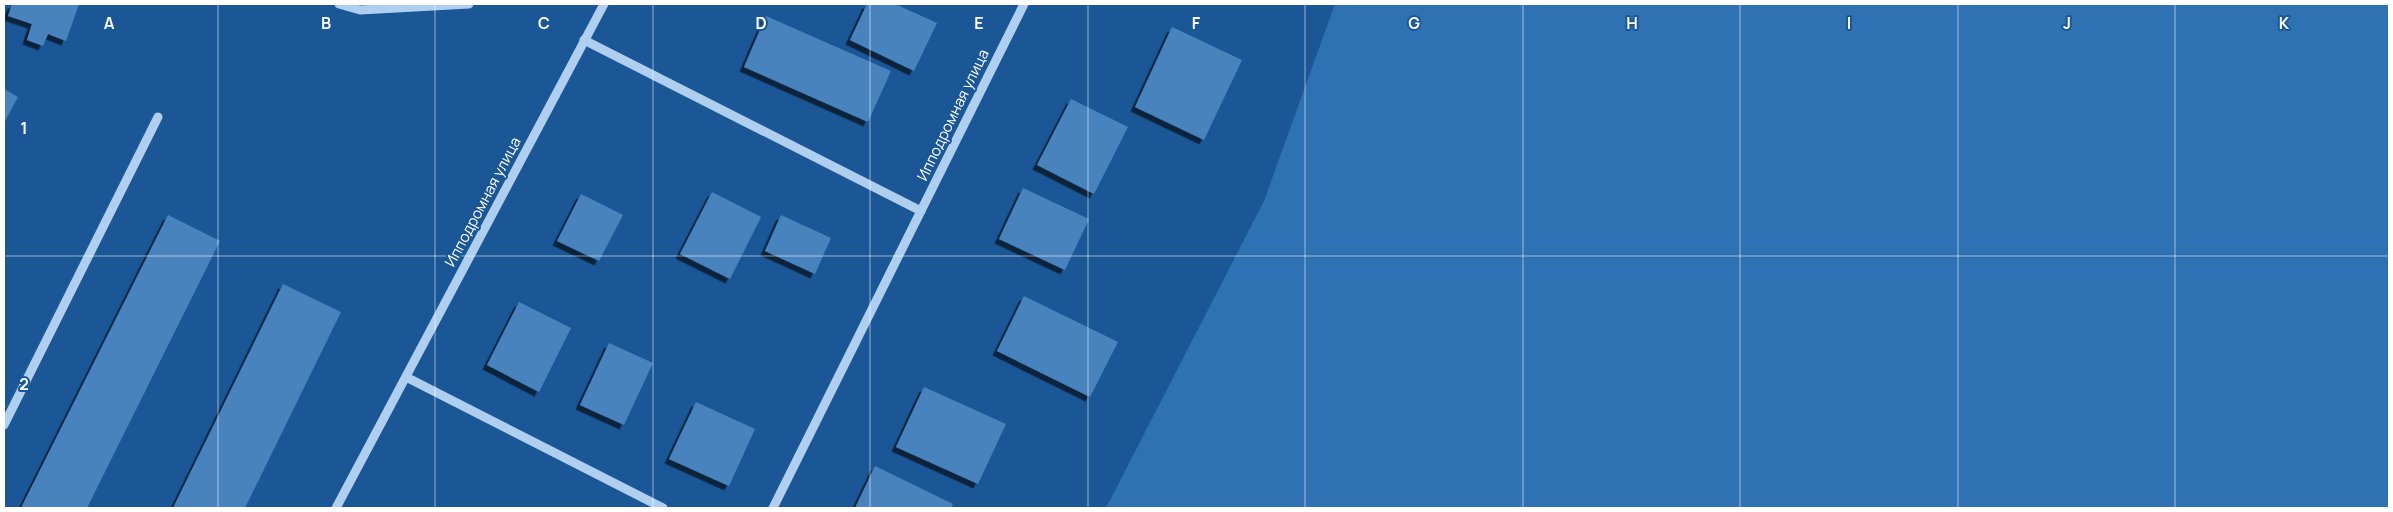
<svg xmlns="http://www.w3.org/2000/svg" width="2393" height="512" font-family="Manrope,sans-serif">
  <defs>
    <filter id="shadow"><feDropShadow dx="-4.5" dy="4.5" stdDeviation="0" flood-color="#0009"/></filter>
  </defs>
  <rect width="100%" height="100%" fill="#1b5796"/>
  <!-- green -->
  <polygon fill="#2f72b4" points="1335,4 2389,4 2389,508 1106,508 1264,201"/>
  <!-- building -->
  <g fill="#4883be" filter="url(#shadow)">
    <polygon points="12,4 79,4 66,41 48,34 43,46 27,40 32,24 8,16"/>
    <polygon points="867,4 895,4 937,23 914,71 850,40"/>
    <polygon points="766,16 891,71 868,122 744,67"/>
    <polygon points="1172,27 1242,60 1204,140 1135,107"/>
    <polygon points="4,89 18,97 4,123"/>
    <polygon points="1071,99 1128,127 1094,194 1037,165"/>
    <polygon points="1023,188 1089,219 1065,270 999,239"/>
    <polygon points="712,192 761,217 730,279 680,254"/>
    <polygon points="581,194 623,215 599,261 557,241"/>
    <polygon points="168,215 220,241 87,508 21,508"/>
    <polygon points="781,215 831,238 815,274 765,251"/>
    <polygon points="283,284 341,312 245,508 173,508"/>
    <polygon points="1024,296 1118,342 1090,397 997,351"/>
    <polygon points="519,302 571,328 539,392 487,365"/>
    <polygon points="609,343 653,363 624,425 580,405"/>
    <polygon points="924,387 1006,424 978,484 896,447"/>
    <polygon points="696,402 755,429 729,486 669,459"/>
    <polygon points="875,466 953,504 951,508 855,508"/>
  </g>
  <g fill="none" stroke-linecap="round" stroke-linejoin="round">
    <!-- minor -->
    <g stroke="#afcff0" stroke-width="9">
      <polyline points="339,4 360,10 469,4"/>
      <polyline points="584,40 921,211"/>
      <polyline points="406,377 663,508"/>
      <polyline points="4,425 158,117"/>
      <polyline points="336,508 604,4"/>
      <polyline points="773,508 1024,4"/>
    </g>
  </g>
  <!-- grid -->
  <path fill="none" stroke="#fff" stroke-width="1" stroke-opacity="0.55" d="M218 4V508M435 4V508M653 4V508M870 4V508M1088 4V508M1305 4V508M1523 4V508M1740 4V508M1958 4V508M2175 4V508M4 256H2389"/>
  <g text-anchor="middle" stroke-width="4" stroke-linejoin="round" paint-order="stroke">
    <!-- street labels -->
    <g font-size="15" fill="#fff" stroke="#1b5796">
      <text transform="translate(953 115) rotate(-64)" y="5">Ипподромная улица</text>
      <text transform="translate(483 202) rotate(-62)" y="5">Ипподромная улица</text>
    </g>
  </g>
  <g font-size="16" text-anchor="middle" font-weight="bold" fill="#fff" stroke="#1b5796" stroke-width="4" stroke-linejoin="round" paint-order="stroke">
    <text x="109" y="29">A</text>
    <text x="326" y="29">B</text>
    <text x="544" y="29">C</text>
    <text x="761" y="29">D</text>
    <text x="979" y="29">E</text>
    <text x="1196" y="29">F</text>
    <text x="1414" y="29">G</text>
    <text x="1632" y="29">H</text>
    <text x="1849" y="29">I</text>
    <text x="2067" y="29">J</text>
    <text x="2284" y="29">K</text>
    <text x="24" y="134">1</text>
    <text x="24" y="390">2</text>
  </g>
  <!-- border -->
  <rect width="2393" height="512" fill="none" stroke="#ffffff" stroke-width="10"/>
</svg>
